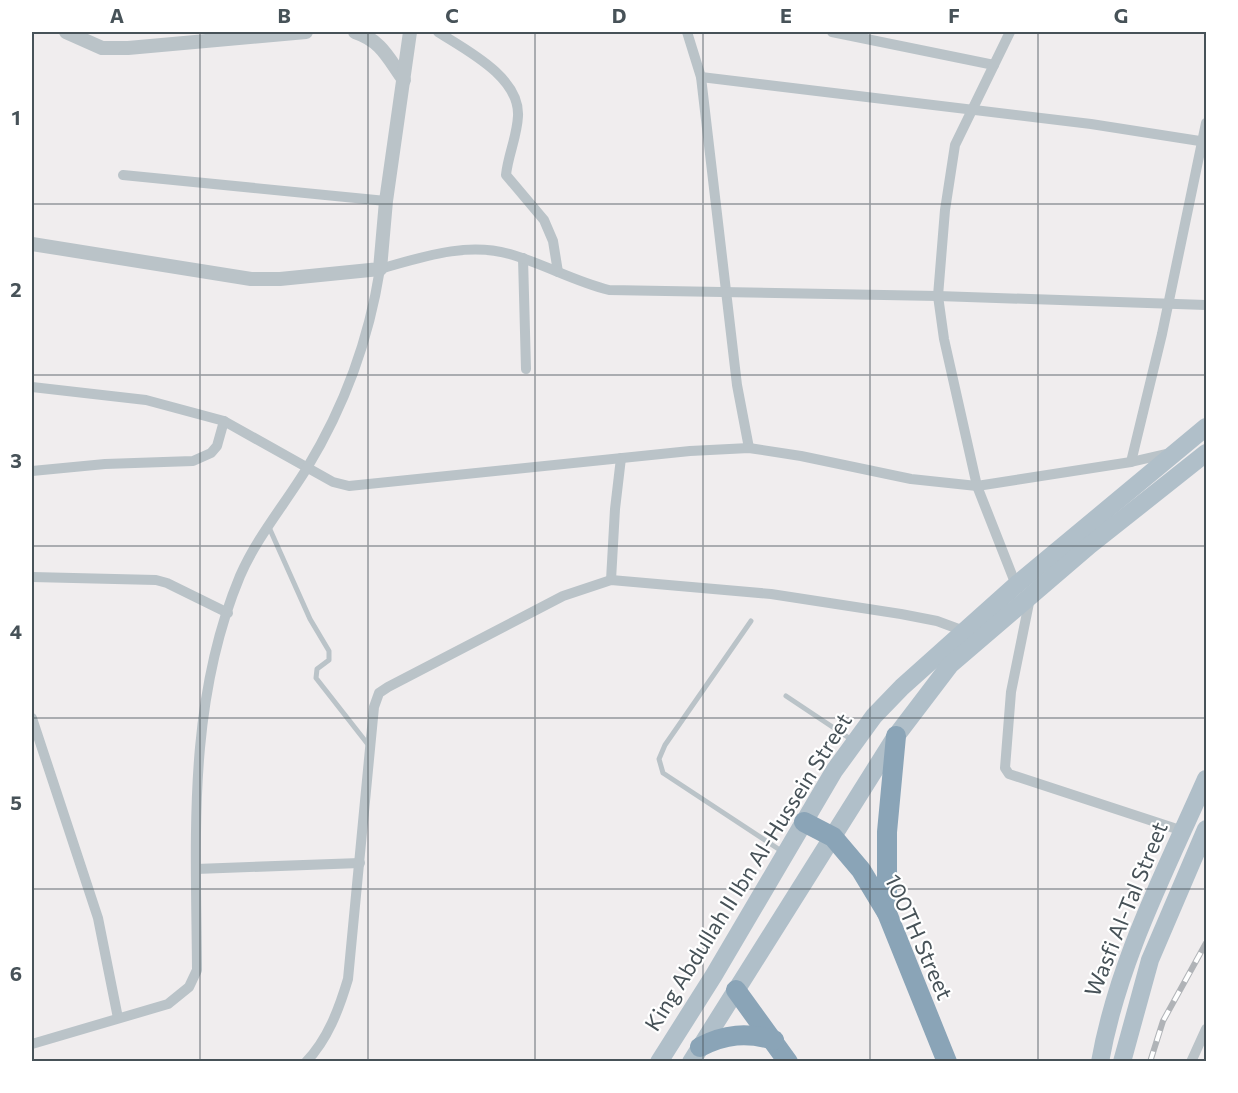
<svg xmlns="http://www.w3.org/2000/svg" width="1238" height="1093" font-family="Commissioner,sans-serif">
  <rect width="100%" height="100%" fill="#f0edee"/>
  <g fill="none" stroke-linecap="round" stroke-linejoin="round">
    <!-- service -->
    <g stroke="#bac3c8" stroke-width="5">
      <polyline points="268,525 310,619 329,651 329,660 317,669 316,678 370,747"/>
      <polyline points="751,621 665,745 659,759 663,773 783,852"/>
      <polyline points="786,696 852,740"/>
    </g>
    <!-- minor -->
    <g stroke="#bac3c8" stroke-width="10">
      <path d="M438 32C466 50 520 77 518 116 517 137 508 155 506 175L544 220 553 241 558 272"/>
      <polyline points="687,32 701,77 737,385 749,448"/>
      <polyline points="832,32 994,65"/>
      <polyline points="1010,32 955,145 945,210 938,296 944,339 977,486 1016,585"/>
      <polyline points="701,77 1091,124 1206,142"/>
      <polyline points="123,175 386,201"/>
      <polyline points="523,258 526,369"/>
      <polyline points="32,387 146,400 224,421 333,482 349,486 690,451 749,448 801,456 911,479 977,486 1131,462 1170,453"/>
      <polyline points="1131,462 1162,334 1206,123"/>
      <polyline points="32,471 105,464 193,461 211,453 217,446 224,421"/>
      <polyline points="32,577 156,580 167,583 228,613"/>
      <polyline points="611,580 615,509 621,458"/>
      <polyline points="1030,598 1011,692 1005,768 1009,774 1183,831"/>
      <polyline points="32,718 98,918 118,1018"/>
      <polyline points="196,869 360,863"/>
      <path d="M32 1044 168 1004 189 987 197 970C196 836 187 703 240 576 257 537 285 504 307 468 344 407 369 339 380 269 422 257 468 241 513 255 546 265 576 282 609 290L938 296 1206 305"/>
      <path d="M306 1062C328 1039 339 1009 348 979L374 707 379 693 388 687 563 596 611 580 771 594 901 614 937 621 964 631"/>
      <polyline points="1191,1062 1206,1029"/>
    </g>
    <!-- tertiary -->
    <g stroke="#bac3c8" stroke-width="14">
      <polyline points="66,32 102,48 128,48 306,32"/>
      <path d="M355 32C382 41 388 58 404 80"/>
      <polyline points="32,244 251,279 280,279 380,269 386,201 410,32"/>
    </g>
    <!-- primary -->
    <g stroke="#b0bfc9" stroke-width="18">
      <polyline points="659,1062 714,975 834,771 874,716 902,687 1016,585 1206,427"/>
      <polyline points="691,1062 896,736 950,665 1090,545 1206,453"/>
      <path d="M1100 1062C1118 961 1165 872 1206 779"/>
      <polyline points="1122,1062 1150,960 1206,829"/>
    </g>
    <!-- motorway -->
    <g stroke="#8aa4b7" stroke-width="20">
      <polyline points="804,822 833,837 861,870 887,913 947,1062"/>
      <polyline points="887,913 887,832 896,736"/>
      <polyline points="736,990 788,1062"/>
      <path d="M700 1047C725 1034 747 1032 774 1040"/>
    </g>
    <!-- rail casing -->
    <g stroke="#b0b3b7" stroke-width="6">
      <polyline id="rail" points="1150,1062 1163,1021 1206,943"/>
    </g>
    <!-- rail -->
    <use href="#rail" stroke="#fff" stroke-width="4" stroke-dasharray="11" stroke-linecap="butt"/>
  </g>
  <!-- grid -->
  <path fill="none" stroke="#475258" stroke-width="1.5" stroke-opacity="0.55" d="M200 32V1062M368 32V1062M535 32V1062M703 32V1062M870 32V1062M1038 32V1062M32 204H1206M32 375H1206M32 546H1206M32 718H1206M32 889H1206"/>
  <g text-anchor="middle" stroke-width="4.5" stroke-linejoin="round" paint-order="stroke">
    <!-- street labels -->
    <g font-size="22" fill="#475258" stroke="#fff">
      <text transform="translate(748 872) rotate(-58)" y="8">King Abdullah II Ibn Al-Hussein Street</text>
      <text transform="translate(1126 909) rotate(-68)" y="8">Wasfi Al-Tal Street</text>
      <text transform="translate(919 937) rotate(66)" y="8">100TH Street</text>
    </g>
  </g>
  <!-- border -->
  <rect width="1238" height="1093" fill="none" stroke="#ffffff" stroke-width="66"/>
  <rect x="33" y="33" width="1172" height="1027" fill="none" stroke="#475258" stroke-width="2"/>
  <g font-size="20" text-anchor="middle" font-weight="bold" fill="#475258">
    <text x="117" y="23">A</text>
    <text x="284" y="23">B</text>
    <text x="452" y="23">C</text>
    <text x="619" y="23">D</text>
    <text x="786" y="23">E</text>
    <text x="954" y="23">F</text>
    <text x="1121" y="23">G</text>
    <text x="16" y="125">1</text>
    <text x="16" y="297">2</text>
    <text x="16" y="468">3</text>
    <text x="16" y="639">4</text>
    <text x="16" y="810">5</text>
    <text x="16" y="981">6</text>
  </g>
</svg>
